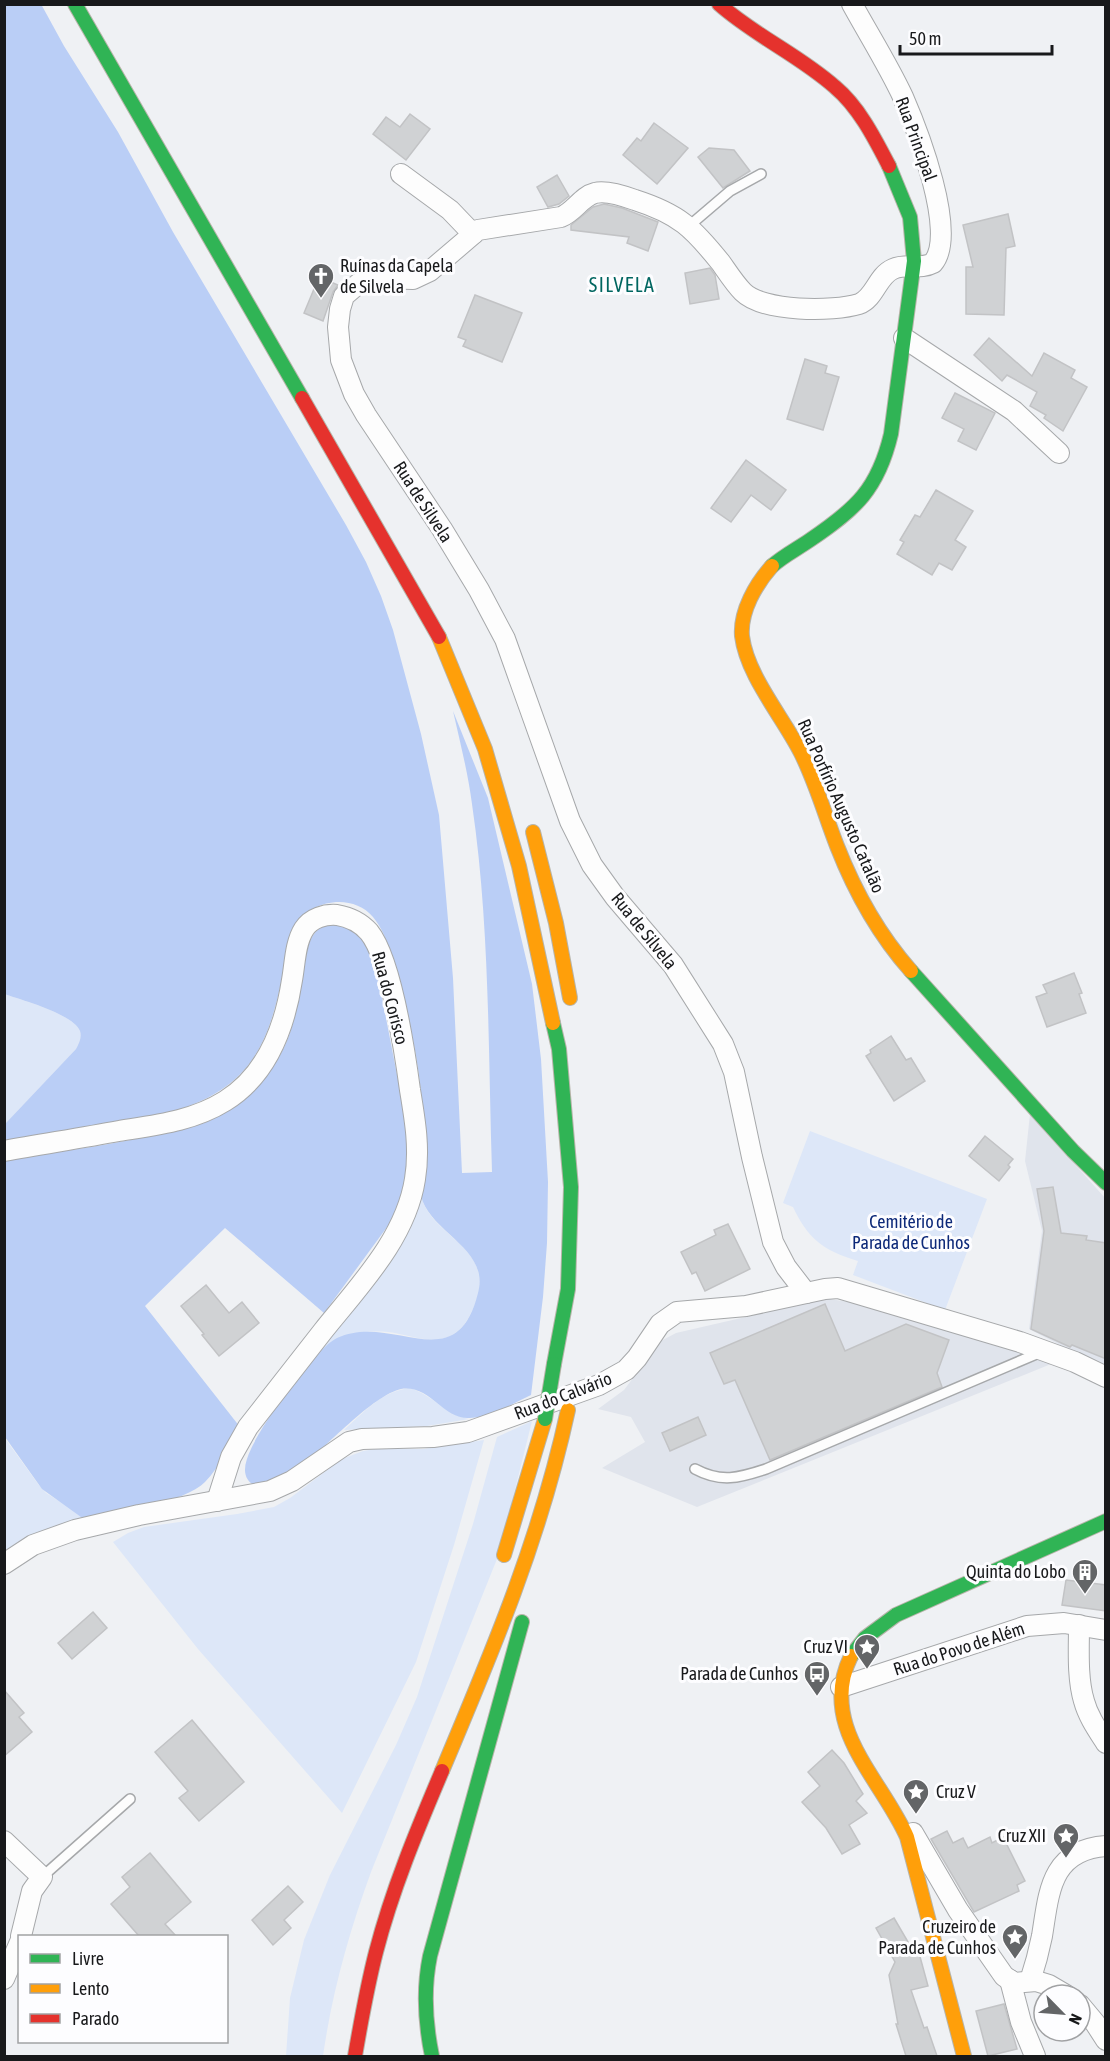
<svg xmlns="http://www.w3.org/2000/svg" width="1110" height="2061" font-family="'Asap Condensed',sans-serif">
  <rect width="100%" height="100%" fill="#eff1f4"/>
  <!-- built -->
  <g fill="#e0e4ec">
    <polygon points="1030,1114 1105,1198 1105,1368 1029,1329 1042,1231 1025,1161"/>
    <polygon points="830,1299 854,1303 1056,1362 697,1507 602,1468 645,1442 631,1417 598,1409 624,1390 661,1341 676,1333 819,1300"/>
  </g>
  <!-- green -->
  <g fill="#dde7f8">
    <path d="M4 994C22 1000 73 1014 80 1031 82 1038 79 1043 76 1049L5 1124Z"/>
    <path d="M810 1131 987 1199 945 1310 853 1275 858 1261C824 1251 808 1239 793 1207L783 1203Z"/>
    <path d="M421 1196C431 1237 493 1246 477 1299 473 1309 469 1319 462 1327 441 1350 414 1335 388 1332 364 1330 342 1334 323 1348L382 1270Z"/>
    <path d="M410 1388C432 1395 447 1415 469 1419L427 1426 344 1430C364 1412 382 1391 410 1388Z"/>
    <path d="M532 1421 499 1554 371 1872C349 1932 332 1993 323 2056H286L290 1998 304 1940 330 1875 396 1745 417 1697 473 1524 497 1437Z"/>
    <polygon points="4,1437 38,1484 46,1493 86,1518 5,1554"/>
    <polygon points="484,1440 454,1545 416,1662 342,1813 198,1649 113,1542 128,1533 144,1527 237,1514 274,1507 290,1498 342,1459 363,1451 375,1449 423,1449"/>
  </g>
  <!-- forest -->
  <g fill="#bacef6">
    <path d="M41 4 64 46 118 132 173 232 346 525 366 562 381 596 393 630 421 734 439 815 453 978 462 1173 492 1172C488 1049 490 926 472 804 468 773 460 742 453 711L488 798 532 984 541 1059 548 1182 547 1243 543 1297 531 1395C512 1404 491 1417 470 1418 443 1420 430 1384 401 1389 373 1395 324 1449 300 1468 288 1477 271 1481 257 1487 240 1479 244 1464 251 1449 263 1423 313 1350 337 1338 393 1312 456 1381 478 1293 490 1248 430 1233 421 1196 422 1175 425 1154 425 1132 425 1119 423 1105 421 1092 416 1045 405 999 391 954 387 941 382 928 373 917 353 893 311 899 295 926 286 942 284 965 281 983 266 1053 245 1088 175 1111L5 1142V1124L76 1049C79 1043 82 1038 80 1031 73 1014 22 1000 4 994V5Z"/>
    <path d="M336 924 353 931 366 943 371 950 379 982 406 1121 409 1150 404 1194 390 1223 324 1313 225 1228 145 1306 240 1427C229 1445 220 1467 205 1482 185 1503 115 1512 86 1518L81 1517 42 1489 5 1437 4 1158C52 1153 98 1147 145 1137 170 1132 196 1129 219 1116 247 1101 273 1073 286 1043 298 1016 302 975 308 945 314 931 320 925 336 924Z"/>
  </g>
  <!-- building -->
  <g fill="#d0d2d4" stroke="#c2c3c5" stroke-width="1.5">
    <polygon points="410,114 430,129 406,160 373,134 386,117 400,127"/>
    <polygon points="654,123 688,148 657,184 623,155 637,138 641,141"/>
    <polygon points="709,148 734,150 750,171 723,188 698,157"/>
    <polygon points="557,175 569,196 559,204 548,207 537,187"/>
    <polygon points="604,204 622,208 658,222 648,251 627,243 629,237 571,230 571,225 593,207"/>
    <polygon points="1008,214 1015,246 1006,248 1004,315 966,314 966,267 973,267 963,225"/>
    <polygon points="710,268 715,275 719,299 690,304 685,273"/>
    <polygon points="319,277 338,285 333,292 323,321 304,313"/>
    <polygon points="475,295 522,313 502,362 463,346 466,340 458,337"/>
    <polygon points="989,338 1032,376 1044,353 1075,370 1071,378 1087,387 1063,431 1044,418 1046,415 1030,406 1037,392 1007,375 1002,381 974,355"/>
    <polygon points="805,359 827,366 825,373 839,377 823,430 787,419"/>
    <polygon points="955,393 995,413 976,450 958,441 964,429 942,418"/>
    <polygon points="746,460 786,490 771,510 751,495 731,522 711,508"/>
    <polygon points="936,490 973,511 955,540 966,547 952,570 939,563 932,575 897,554 904,542 900,540 915,515 920,517"/>
    <polygon points="1074,973 1082,993 1079,994 1086,1013 1047,1027 1036,997 1047,993 1043,985"/>
    <polygon points="891,1036 906,1060 911,1058 925,1081 894,1101 866,1056 871,1053 870,1050"/>
    <polygon points="985,1136 1013,1159 1008,1165 1010,1167 999,1181 969,1156"/>
    <polygon points="1053,1187 1061,1233 1087,1236 1086,1240 1106,1243 1106,1359 1072,1345 1070,1347 1031,1329 1044,1231 1037,1189"/>
    <polygon points="728,1224 750,1269 705,1291 696,1272 692,1274 681,1252 716,1235 714,1230"/>
    <polygon points="206,1285 229,1313 242,1302 259,1323 219,1356 202,1335 204,1334 181,1306"/>
    <polygon points="825,1304 845,1351 906,1324 949,1340 937,1373 942,1387 770,1460 735,1380 724,1384 710,1353"/>
    <polygon points="698,1417 706,1435 670,1451 662,1433"/>
    <polygon points="1066,1580 1106,1585 1106,1611 1062,1605"/>
    <polygon points="93,1612 107,1628 72,1659 58,1643"/>
    <polygon points="4,1690 24,1713 19,1717 32,1732 4,1756"/>
    <polygon points="192,1720 244,1782 199,1821 179,1798 188,1791 155,1752"/>
    <polygon points="832,1750 844,1763 863,1794 856,1801 867,1813 849,1825 860,1844 842,1854 826,1828 802,1802 820,1786 808,1772"/>
    <polygon points="947,1831 953,1843 963,1838 968,1848 990,1837 992,1843 1003,1837 1025,1881 1017,1885 1019,1891 974,1912 931,1839"/>
    <polygon points="150,1853 191,1902 165,1924 176,1936 139,1936 111,1904 130,1887 122,1877"/>
    <polygon points="288,1886 303,1902 284,1920 291,1928 273,1945 252,1920"/>
    <polygon points="894,1918 915,1954 919,1953 928,1986 911,1990 924,2028 927,2027 937,2056 906,2056 896,2024 898,2024 889,1975 895,1962 876,1928"/>
    <polygon points="1004,2004 1017,2049 988,2056 976,2011"/>
  </g>
  <g fill="none" stroke-linecap="round" stroke-linejoin="round">
    <!-- lane casing -->
    <g stroke="#a6a8aa" stroke-width="12">
      <g id="lane">
        <polyline points="689,226 730,191 761,174"/>
        <path d="M695 1469C721 1483 739 1478 766 1469L1041 1352"/>
        <polyline points="42,1877 130,1799"/>
      </g>
    </g>
    <!-- street casing -->
    <g stroke="#a6a8aa" stroke-width="22">
      <g id="street">
        <polyline points="401,174 450,210 473,234"/>
        <polyline points="904,338 1014,411 1059,453"/>
        <path d="M4 1151C43 1144 81 1138 119 1131 156 1125 193 1121 225 1101 267 1075 285 1026 292 980 295 964 295 943 304 929 311 918 325 914 337 915 349 917 361 923 369 932 391 959 405 1053 410 1090 415 1120 420 1149 415 1179 406 1238 359 1286 323 1331 298 1363 273 1395 248 1427L231 1457 217 1501"/>
        <path d="M806 1293 786 1267 773 1242 752 1157 734 1072 723 1044 673 965 615 897 592 865 570 821 505 639 479 590 442 529 366 415 354 394 341 360 338 327 340 309 344 296 358 284 381 278 413 279 430 271 478 230 561 217C574 212 582 196 595 193 606 190 624 196 635 200 679 214 693 228 721 263 728 273 735 284 743 292 763 312 833 312 859 304 875 298 877 276 893 269 906 263 920 270 933 263 958 234 917 129 903 97 888 65 869 35 852 4"/>
        <polyline points="4,1564 33,1545 75,1530 139,1515 270,1491 292,1481 349,1442 362,1439 433,1437 468,1432 599,1385 626,1370 637,1358 660,1324 677,1312 746,1306 825,1289 838,1288 1020,1342 1075,1362 1106,1377"/>
        <path d="M1079 1625C1079 1648 1077 1678 1084 1701 1088 1716 1097 1729 1106 1743"/>
        <polyline points="841,1687 1027,1626 1064,1623 1106,1630"/>
        <polyline points="913,1833 958,1910 1004,1976 1014,1983 1036,1981 1049,1985 1066,1995"/>
        <polyline points="4,1841 42,1877 32,1891 21,1936"/>
        <polyline points="4,1979 20,1942"/>
        <polyline points="1010,1980 1021,2022 1035,2056"/>
        <path d="M1030 1981C1035 1966 1039 1951 1042 1936 1049 1893 1050 1850 1106 1846"/>
        <polyline points="1080,2005 1095,2023 1106,2040"/>
      </g>
    </g>
    <!-- fast casing -->
    <g stroke="#b7b4a9" stroke-width="16">
      <g id="fast">
        <polyline points="75,4 302,398"/>
        <path d="M772 566C783 556 797 549 810 540 856 509 878 489 891 434L914 261 910 217 889 166"/>
        <polyline points="911,971 1073,1151 1106,1183"/>
        <polyline points="553,1023 559,1049 571,1187 568,1289 554,1364"/>
        <polyline points="851,1656 865,1638 896,1615 1106,1521"/>
        <path d="M432 2056C425 2022 423 1990 430 1956L522 1622"/>
      </g>
    </g>
    <!-- slow casing -->
    <g stroke="#b7b4a9" stroke-width="16">
      <g id="slow">
        <path d="M772 566C756 584 740 611 742 636 747 676 783 717 801 753 816 783 825 815 837 846 855 892 879 935 911 971"/>
        <polyline points="439,637 485,749 519,866 553,1023"/>
        <polyline points="533,832 556,923 570,998"/>
        <polyline points="504,1555 545,1419"/>
        <path d="M851 1656C817 1726 881 1778 907 1837L964 2056"/>
        <path d="M442 1771C493 1650 540 1539 568 1410"/>
      </g>
    </g>
    <!-- jam casing -->
    <g stroke="#b7b4a9" stroke-width="16">
      <g id="jam">
        <path d="M719 4C755 36 799 55 835 87 859 107 875 139 889 166"/>
        <polyline points="302,398 439,637"/>
        <path d="M355 2056C361 2021 367 1987 376 1952 392 1890 417 1830 442 1771"/>
      </g>
    </g>
    <!-- lane -->
    <use href="#lane" stroke="#fdfdfd" stroke-width="9"/>
    <!-- street -->
    <use href="#street" stroke="#fdfdfd" stroke-width="20"/>
    <!-- fast -->
    <use href="#fast" stroke="#30b455" stroke-width="14"/>
    <!-- slow -->
    <use href="#slow" stroke="#ff9f0a" stroke-width="14"/>
    <!-- jam -->
    <use href="#jam" stroke="#e5322d" stroke-width="14"/>
    <!-- fast-bridge casing -->
    <g stroke="#b7b4a9" stroke-width="16" stroke-linecap="butt">
      <polyline id="fast-bridge" points="545,1419 554,1364"/>
    </g>
    <!-- fast-bridge -->
    <use href="#fast-bridge" stroke="#30b455" stroke-width="14"/>
  </g>
  <!-- icons -->
  <defs>
    <g id="church-pin" transform="scale(1.35)"><path d="M0 17L-7.5 6A9.5 9.5 0 1 1 7.5 6Z" fill="#636567" stroke="#fdfdff"/><path d="M-1.2-6h2.4v3.5h3.3v2.4h-3.3V6h-2.4V-.1h-3.3v-2.4h3.3Z" fill="#fff"/></g>
    <g id="building-pin" transform="scale(1.35)"><path d="M0 17L-7.5 6A9.5 9.5 0 1 1 7.5 6Z" fill="#636567" stroke="#fdfdff"/><path d="M-4-6H4V6H1V3H-1V6H-4ZM-2.5-4.3h1.7v1.8h-1.7ZM.8-4.3h1.7v1.8H.8ZM-2.5-1h1.7V.8h-1.7ZM.8-1h1.7V.8H.8Z" fill="#fff"/></g>
    <g id="sight-pin" transform="scale(1.35)"><path d="M0 17L-7.5 6A9.5 9.5 0 1 1 7.5 6Z" fill="#636567" stroke="#fdfdff"/><path d="M0-6L1.8-2.2L6-1.7L2.9 1.2L3.7 5.4L0 3.3L-3.7 5.4L-2.9 1.2L-6-1.7L-1.8-2.2Z" fill="#fff"/></g>
    <g id="bus-pin" transform="scale(1.35)"><path d="M0 17L-7.5 6A9.5 9.5 0 1 1 7.5 6Z" fill="#636567" stroke="#fdfdff"/><path d="M-5-6H5V4H4V6H2V4H-2V6H-4V4H-5ZM-3.5-4V0h7V-4ZM-3.5 1.2v1.5H-2V1.2ZM2 1.2v1.5H3.5V1.2Z" fill="#fff"/></g>
  </defs>
  <g fill-rule="evenodd">
    <use href="#church-pin" x="321" y="276"/>
    <use href="#building-pin" x="1085" y="1572"/>
    <use href="#sight-pin" x="867" y="1647"/>
    <use href="#bus-pin" x="817" y="1674"/>
    <use href="#sight-pin" x="916" y="1792"/>
    <use href="#sight-pin" x="1066" y="1836"/>
    <use href="#sight-pin" x="1015" y="1937"/>
  </g>
  <g text-anchor="middle" stroke-width="6" stroke-linejoin="round" paint-order="stroke">
    <!-- street labels -->
    <g font-size="18" fill="#18191b" stroke="#fdfdff">
      <text transform="translate(916 139) rotate(70)" y="6">Rua Principal</text>
      <text transform="translate(423 502) rotate(57)" y="6">Rua de Silvela</text>
      <text transform="translate(841 806) rotate(66)" y="6">Rua Porfírio Augusto Catalão</text>
      <text transform="translate(644 931) rotate(51)" y="6">Rua de Silvela</text>
      <text transform="translate(390 998) rotate(75)" y="6">Rua do Corisco</text>
      <text transform="translate(563 1396) rotate(-21)" y="6">Rua do Calvário</text>
      <text transform="translate(959 1649) rotate(-18)" y="6">Rua do Povo de Além</text>
    </g>
    <!-- poi labels -->
    <g font-size="18" fill="#18191b" stroke="#fdfdff" text-anchor="end">
      <text x="340" y="272" text-anchor="start">Ruínas da Capela<tspan x="340" dy="21">de Silvela</tspan></text>
      <text x="1066" y="1578">Quinta do Lobo</text>
      <text x="848" y="1653">Cruz VI</text>
      <text x="798" y="1680">Parada de Cunhos</text>
      <text x="936" y="1798" text-anchor="start">Cruz V</text>
      <text x="1046" y="1842">Cruz XII</text>
      <text x="996" y="1933">Cruzeiro de<tspan x="996" dy="21">Parada de Cunhos</tspan></text>
    </g>
    <!-- park labels -->
    <g font-size="18" fill="#0d2979" stroke="#fdfdff">
      <text x="911" y="1228">Cemitério de<tspan x="911" dy="21">Parada de Cunhos</tspan></text>
    </g>
    <!-- neighbourhood labels -->
    <g font-size="20" letter-spacing="1.5" fill="#006660" stroke="#fdfdff">
      <text x="622" y="292">SILVELA</text>
    </g>
  </g>
  <!-- border -->
  <rect width="1110" height="2061" fill="none" stroke="#18191b" stroke-width="12"/>
  <!-- legend -->
  <rect x="18" y="1935" width="210" height="108" fill="#fdfdff" stroke="#a1a2a4" stroke-width="1.5"/>
  <rect x="30" y="1954" width="30" height="9" fill="#30b455" stroke="#a1a2a4" stroke-width="1.5"/>
  <text x="72" y="1965" font-size="18" fill="#18191b">Livre</text>
  <rect x="30" y="1984" width="30" height="9" fill="#ff9f0a" stroke="#a1a2a4" stroke-width="1.5"/>
  <text x="72" y="1995" font-size="18" fill="#18191b">Lento</text>
  <rect x="30" y="2014" width="30" height="9" fill="#e5322d" stroke="#a1a2a4" stroke-width="1.5"/>
  <text x="72" y="2025" font-size="18" fill="#18191b">Parado</text>
  <!-- north arrow -->
  <g transform="translate(1062 2013) rotate(115)"><circle r="28" fill="#fdfdff" stroke="#a1a2a4" stroke-width="1.5"/>
  <path d="M0-4.5L10 22L0 15L-10 22Z" fill="#636567"/>
  <text y="-9" font-size="16" font-weight="bold" text-anchor="middle" fill="#18191b">N</text>
  </g>
  <!-- scale -->
  <path d="M900 45v9h152v-9" fill="none" stroke="#18191b" stroke-width="3"/>
  <text x="909" y="45" font-size="18" fill="#18191b" stroke="#fdfdff" stroke-width="4.5" paint-order="stroke">50 m</text>
</svg>
